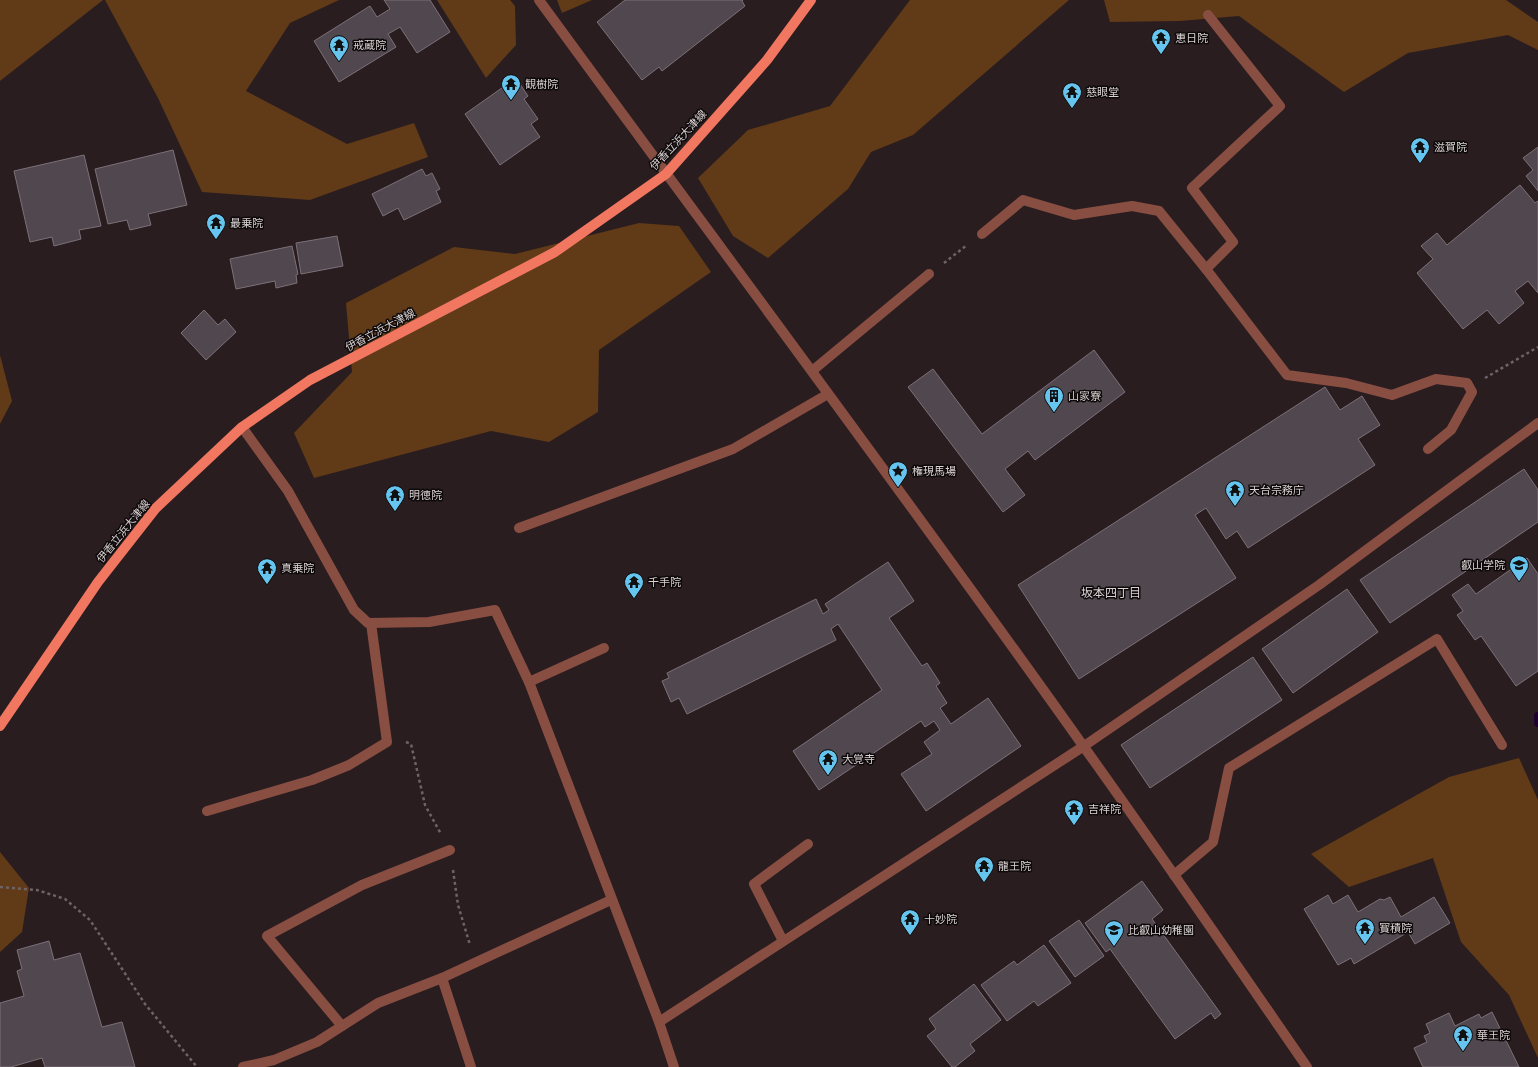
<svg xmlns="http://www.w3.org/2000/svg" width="1538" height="1067" font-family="'DM Sans','Noto Sans JP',sans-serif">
  <rect width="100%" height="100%" fill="#291d20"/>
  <!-- forest -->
  <g fill="#613a17">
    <polygon points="0,0 103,0 0,81"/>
    <polygon points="105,0 339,0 290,23 246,91 347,144 414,123 428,157 310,200 202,192 158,98"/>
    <polygon points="437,0 510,0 515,6 516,45 486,78"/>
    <polygon points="557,0 592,0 562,13"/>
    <polygon points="910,0 1069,0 913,135 871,152 848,189 768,258 733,236 698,178 748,130 830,106"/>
    <polygon points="1104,0 1506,0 1538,22 1538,50 1508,35 1408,53 1344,92 1239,16 1180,21 1110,22"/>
    <polygon points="639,223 679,226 711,272 599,350 598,412 549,442 491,431 314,478 294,433 352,372 346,303 454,247 515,254"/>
    <polygon points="0,355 12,401 0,424"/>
    <polygon points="1519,758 1538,800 1538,1058 1509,995 1461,942 1433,858 1349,887 1311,854 1449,777"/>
    <polygon points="0,852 29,888 22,932 0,952"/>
  </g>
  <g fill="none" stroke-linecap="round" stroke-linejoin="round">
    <!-- stream -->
    <polyline stroke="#1f0030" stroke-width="8" points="1538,716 1538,723"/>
  </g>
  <!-- building -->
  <g fill="#51474e" stroke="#7d7179">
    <polygon points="384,0 430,0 450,32 417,53 400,27 388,34 396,47 339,82 314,41 370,6 377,17 390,9"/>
    <polygon points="625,0 743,0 742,1 745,6 662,71 659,67 642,80 597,22"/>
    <polygon points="516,78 528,96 524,99 538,119 531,124 540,137 500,165 465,114"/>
    <polygon points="1538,147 1538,191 1526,176 1533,170 1523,158"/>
    <polygon points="173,150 187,205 148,214 151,225 130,230 127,220 108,224 95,169"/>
    <polygon points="84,155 101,226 79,230 81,239 54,246 52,237 30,242 14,171"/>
    <polygon points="422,169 426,176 432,173 440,189 436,191 441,202 404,220 398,208 383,216 372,194"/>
    <polygon points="1520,185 1535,203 1538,201 1538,293 1528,281 1515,291 1524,303 1499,324 1487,310 1463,329 1417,273 1433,259 1421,246 1437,233 1447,245"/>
    <polygon points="337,236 343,266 301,274 296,243"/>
    <polygon points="292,246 298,274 296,275 297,283 276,288 275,281 236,289 230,259"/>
    <polygon points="204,310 218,325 225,319 236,332 206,360 181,333"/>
    <polygon points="1094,350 1125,392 1035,460 1028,451 1005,469 1025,495 1003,512 908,387 933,369 982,434"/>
    <polygon points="1325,387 1340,410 1362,396 1380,425 1358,439 1375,465 1248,548 1237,531 1226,539 1206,508 1195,515 1236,578 1079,679 1018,585"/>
    <polygon points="1524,469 1538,490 1538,522 1390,623 1360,580"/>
    <polygon points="1527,558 1538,574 1538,671 1516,686 1481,636 1475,640 1457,615 1463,611 1452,595 1468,584 1476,594"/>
    <polygon points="888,562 914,601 889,618 922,666 927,663 940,683 936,686 947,703 940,708 951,724 988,698 1021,746 926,811 901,774 932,754 924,742 940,730 934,721 925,727 921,721 819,790 793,751 882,690 838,624 831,629 836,640 687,714 679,698 671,702 662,681 669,678 667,673 816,599 823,614 829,610 825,604"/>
    <polygon points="1347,589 1378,632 1293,693 1262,649"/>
    <polygon points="1253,657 1282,700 1150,788 1121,745"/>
    <polygon points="1142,881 1163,910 1152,919 1221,1014 1215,1019 1211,1013 1175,1039 1110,949 1106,952 1085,923"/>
    <polygon points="1328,895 1333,904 1348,895 1358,912 1380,899 1384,900 1390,897 1401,917 1434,897 1450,923 1415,944 1408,932 1354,964 1351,958 1338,965 1304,909"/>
    <polygon points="1079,920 1104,956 1075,977 1049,941"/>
    <polygon points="49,941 54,960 80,953 102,1027 122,1022 135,1067 45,1067 42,1058 11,1067 0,1067 0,1003 24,996 17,971 22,969 17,950"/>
    <polygon points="1044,945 1071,983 1038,1006 1034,1001 1007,1021 981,985 1014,961 1017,965"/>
    <polygon points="974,984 1001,1020 970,1044 975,1051 955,1067 952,1067 927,1036 936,1029 929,1019"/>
    <polygon points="1492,1012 1519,1067 1423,1067 1414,1048 1427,1042 1424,1036 1430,1033 1426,1024 1449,1013 1455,1026 1479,1014 1481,1018"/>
  </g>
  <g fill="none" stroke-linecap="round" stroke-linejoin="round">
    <!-- path -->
    <g stroke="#6e6366" stroke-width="2.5" stroke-dasharray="3 3" stroke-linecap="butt">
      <polyline points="944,263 967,245"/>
      <polyline points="1485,378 1538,347"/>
      <polyline points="406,742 411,744 425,805 441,834"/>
      <polyline points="453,870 458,905 470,945"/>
      <polyline points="0,887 37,890 65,899 90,920 145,1004 197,1067"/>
    </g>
    <!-- minor -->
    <g stroke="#894e42" stroke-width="10">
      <path d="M539 0C721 249 906 496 1084 747 1160 853 1233 960 1307 1067"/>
      <polyline points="982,234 1023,200 1074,215 1132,206 1159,211 1206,269 1287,375 1346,383 1392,395 1436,379 1467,383 1472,392 1451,430 1428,449"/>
      <polyline points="1206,269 1233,242 1192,188 1280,106 1208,15"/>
      <polyline points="812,371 929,274"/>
      <polyline points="242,427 288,491 354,610 368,623 429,622 495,610 529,682 659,1022 674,1067"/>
      <polyline points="519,528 733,449 828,394"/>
      <polyline points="529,682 604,648"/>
      <polyline points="207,811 312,780 349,765 387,742 371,623"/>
      <polyline points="1174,875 1213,842 1229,768 1437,639 1502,745"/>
      <polyline points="783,941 754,884 808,844"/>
      <polyline points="442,978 471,1067"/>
      <polyline points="659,1022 1084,746 1319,585 1538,423"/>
      <polyline points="342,1026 267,936 362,885 450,850"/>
      <polyline points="243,1067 274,1060 317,1042 378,1003 442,978 611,900"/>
    </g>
    <!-- major -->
    <polyline stroke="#f27760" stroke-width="10" points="0,726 98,582 156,508 242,427 310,380 555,252 666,174 767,60 811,0"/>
  </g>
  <!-- icons -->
  <defs>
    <g id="temple-pin" transform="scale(1)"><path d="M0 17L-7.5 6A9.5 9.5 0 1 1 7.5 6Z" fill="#65c5ee" stroke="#0e090a"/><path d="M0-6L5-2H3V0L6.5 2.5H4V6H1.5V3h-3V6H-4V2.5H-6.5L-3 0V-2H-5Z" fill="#111"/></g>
    <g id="building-pin" transform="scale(1)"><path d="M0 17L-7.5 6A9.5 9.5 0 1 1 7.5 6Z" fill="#65c5ee" stroke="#0e090a"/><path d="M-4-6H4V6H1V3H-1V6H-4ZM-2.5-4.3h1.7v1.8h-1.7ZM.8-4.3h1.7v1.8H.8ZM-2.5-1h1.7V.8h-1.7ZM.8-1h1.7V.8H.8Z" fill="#111"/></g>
    <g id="sight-pin" transform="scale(1)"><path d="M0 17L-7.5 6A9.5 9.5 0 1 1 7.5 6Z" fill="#65c5ee" stroke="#0e090a"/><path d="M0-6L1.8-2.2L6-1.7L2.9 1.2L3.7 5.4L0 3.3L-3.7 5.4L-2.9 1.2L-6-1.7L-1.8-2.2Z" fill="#111"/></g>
    <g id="university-pin" transform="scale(1)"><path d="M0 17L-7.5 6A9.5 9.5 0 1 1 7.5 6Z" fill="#65c5ee" stroke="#0e090a"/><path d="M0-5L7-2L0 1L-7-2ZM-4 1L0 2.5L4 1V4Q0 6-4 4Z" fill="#111"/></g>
    <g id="school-pin" transform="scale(1)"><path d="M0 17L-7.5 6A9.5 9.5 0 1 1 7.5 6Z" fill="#65c5ee" stroke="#0e090a"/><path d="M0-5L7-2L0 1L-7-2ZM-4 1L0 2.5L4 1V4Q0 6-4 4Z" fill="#111"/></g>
  </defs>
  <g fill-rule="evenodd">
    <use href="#temple-pin" x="1161" y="38"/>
    <use href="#temple-pin" x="339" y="45"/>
    <use href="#temple-pin" x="511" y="84"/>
    <use href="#temple-pin" x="1072" y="92"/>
    <use href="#temple-pin" x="1420" y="147"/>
    <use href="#temple-pin" x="216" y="223"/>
    <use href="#building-pin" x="1054" y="396"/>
    <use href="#sight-pin" x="898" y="471"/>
    <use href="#temple-pin" x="1235" y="490"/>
    <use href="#temple-pin" x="395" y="495"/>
    <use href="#university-pin" x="1519" y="565"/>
    <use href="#temple-pin" x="267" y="568"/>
    <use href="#temple-pin" x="634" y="582"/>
    <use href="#temple-pin" x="828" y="759"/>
    <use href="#temple-pin" x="1074" y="809"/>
    <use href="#temple-pin" x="984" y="866"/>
    <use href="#temple-pin" x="910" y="919"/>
    <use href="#temple-pin" x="1365" y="928"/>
    <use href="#school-pin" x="1114" y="930"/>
    <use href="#temple-pin" x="1463" y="1035"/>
  </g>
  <g text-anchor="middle" stroke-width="3" stroke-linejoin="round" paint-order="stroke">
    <!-- poi labels -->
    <g font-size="11" fill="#d9d1d2" stroke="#0e090a" text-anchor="start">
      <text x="1175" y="42">恵日院</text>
      <text x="353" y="49">戒蔵院</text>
      <text x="525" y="88">観樹院</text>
      <text x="1086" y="96">慈眼堂</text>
      <text x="1434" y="151">滋賀院</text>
      <text x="230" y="227">最乗院</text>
      <text x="1068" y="400">山家寮</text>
      <text x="912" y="475">権現馬場</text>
      <text x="1249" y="494">天台宗務庁</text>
      <text x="409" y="499">明徳院</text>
      <text x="1505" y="569" text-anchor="end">叡山学院</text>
      <text x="281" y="572">真乗院</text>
      <text x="648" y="586">千手院</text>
      <text x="842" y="763">大覚寺</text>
      <text x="1088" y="813">吉祥院</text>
      <text x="998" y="870">龍王院</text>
      <text x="924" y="923">十妙院</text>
      <text x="1379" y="932">寳積院</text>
      <text x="1128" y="934">比叡山幼稚園</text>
      <text x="1477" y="1039">華王院</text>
    </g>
    <!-- street labels -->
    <g font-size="11" fill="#d9d1d2" stroke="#0e090a">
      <text transform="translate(678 140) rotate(-47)" y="4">伊香立浜大津線</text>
      <text transform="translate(380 330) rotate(-28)" y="4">伊香立浜大津線</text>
      <text transform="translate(123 531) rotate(-51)" y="4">伊香立浜大津線</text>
    </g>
    <!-- neighbourhood labels -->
    <g font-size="12" fill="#d9d1d2" stroke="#0e090a">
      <text x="1111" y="597">坂本四丁目</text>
    </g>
  </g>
</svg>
